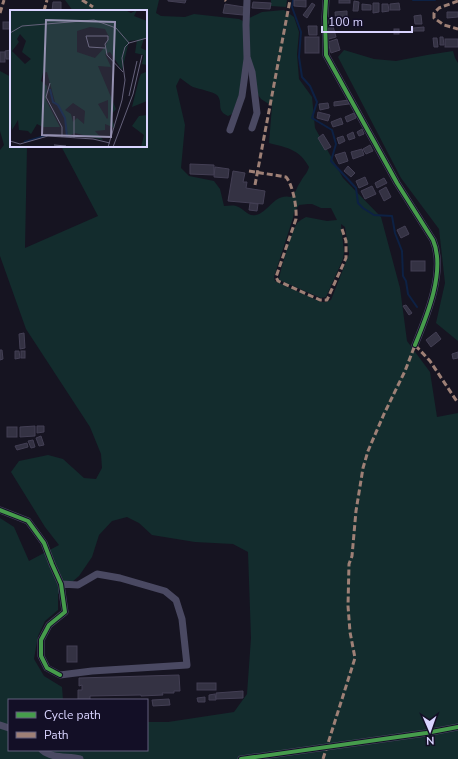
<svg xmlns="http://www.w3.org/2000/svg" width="458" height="759" font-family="'Nunito Sans',sans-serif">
  <rect width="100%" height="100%" fill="#161421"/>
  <!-- green -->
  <g fill="#132c2d" fill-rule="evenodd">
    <path d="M65 0H159L156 13 161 16 185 17 194 14 239 19 243 21 262 12 284 10 294 17 299 32 297 54 299 79 312 97 315 128 343 178 381 217 400 288 407 341 430 372 437 417 458 413V759H0V518L14 527 29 561 59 545 45 527 11 472 19 461 48 455 63 459 84 478 96 479 102 468 101 454 90 427 26 329 0 256V150L4 145 0 131V71L11 77V146H27L25 248 98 216 61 146H146V11H73ZM249 69 256 92 261 99 272 106 269 143C288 148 299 149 309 167 307 174 304 175 301 181 296 188 297 191 291 197 274 193 269 212 256 215 247 217 244 208 236 206 232 205 228 206 224 206L220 189 214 181 189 176 181 168 185 125 176 86 180 78C185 81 189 85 193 87 199 89 214 92 217 95 224 103 215 110 228 116L232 114ZM308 204H312L321 208H331L337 220 327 221 306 217C303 219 298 221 296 225 292 231 279 274 279 280L321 298 326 297 343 259 344 252 341 224 345 227 349 254 331 300 326 302H321L275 281 274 277 293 218 294 212 299 205ZM127 517 139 523 152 535 195 542 233 544 248 552 251 638 247 694 234 712 168 722H147V750H9V700H63L62 687 44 676 34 659 38 636 45 621 58 610V594L79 576 92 557 99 535 112 521Z"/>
    <polygon points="271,0 287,0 286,7 271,6"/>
    <polygon points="344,50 374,59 396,61 427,55 453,51 455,58 458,63 458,341 436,323 445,283 439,229 401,178 338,57"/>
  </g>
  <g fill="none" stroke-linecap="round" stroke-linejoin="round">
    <!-- stream -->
    <g stroke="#0d2144" stroke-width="2">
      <polyline points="293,0 292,7 301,32 299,57 302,77 310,86 317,102 312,118 332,130 336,144 331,161 356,188 358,203 363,208 374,215 392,216 395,233 402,251 403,276 406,281 408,294 417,307"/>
      <polyline points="413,0 435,0"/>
    </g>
  </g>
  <!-- building -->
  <g fill="#343243" stroke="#433f54">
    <polygon points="168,0 186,0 185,3 168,1"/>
    <polygon points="294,0 306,0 306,7 294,6"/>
    <rect x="339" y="0" width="11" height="3"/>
    <polygon points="354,1 359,2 358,11 353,11"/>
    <polygon points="53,2 61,2 61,11 52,11"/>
    <polygon points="253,2 271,3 270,9 252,8"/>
    <polygon points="312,3 315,5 307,18 303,15"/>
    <polygon points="373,3 379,3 379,12 373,13"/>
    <polygon points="399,3 400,10 390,10 390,4"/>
    <polygon points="225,4 244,7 243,15 223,13"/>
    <polygon points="362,4 371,5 371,10 362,10"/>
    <polygon points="382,4 388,4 389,11 382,12"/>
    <polygon points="347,11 347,24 336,24 335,12"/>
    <polygon points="447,12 458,12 458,17 447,18"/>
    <polygon points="421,15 422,24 415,24 414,16"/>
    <rect x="3" y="22" width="8" height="7"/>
    <polygon points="308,26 317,26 317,35 309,35"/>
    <polygon points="333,26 336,37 329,39 326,29"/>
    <polygon points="424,27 424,31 413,31 413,28"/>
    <rect x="394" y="29" width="5" height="5"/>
    <rect x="305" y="37" width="14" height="16"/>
    <polygon points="440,37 443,37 444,45 440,45"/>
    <polygon points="433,38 437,38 438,47 434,47"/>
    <polygon points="337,39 340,50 331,53 328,42"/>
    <rect x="445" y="39" width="13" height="8"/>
    <polygon points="11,50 11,59 6,59 5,51"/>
    <rect x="0" y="52" width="5" height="10"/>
    <polygon points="349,100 349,104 334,106 334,102"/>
    <polygon points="328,103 329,108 320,110 319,104"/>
    <polygon points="318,112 330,115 328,121 317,118"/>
    <polygon points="354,113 356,118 347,122 345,117"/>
    <polygon points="341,118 343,124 333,127 331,122"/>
    <polygon points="362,129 364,134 359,136 357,132"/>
    <polygon points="353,132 355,138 349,140 347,135"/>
    <polygon points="323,134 331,147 325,150 318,138"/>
    <polygon points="343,136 345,141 339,144 337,138"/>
    <polygon points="370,145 373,151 366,154 363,149"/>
    <polygon points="362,149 364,155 353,159 351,152"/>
    <polygon points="345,152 348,161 339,164 335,155"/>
    <polygon points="190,164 214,165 214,175 190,174"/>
    <polygon points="348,166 355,173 351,177 344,171"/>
    <polygon points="215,167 229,169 228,178 214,177"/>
    <polygon points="233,171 245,173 243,182 247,182 246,188 265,191 263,204 228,201"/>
    <polygon points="365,177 368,184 359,188 356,181"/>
    <polygon points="384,178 387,183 377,188 375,183"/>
    <polygon points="372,186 376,194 365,199 361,191"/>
    <polygon points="386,187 391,197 384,201 379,191"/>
    <polygon points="250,203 258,204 257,211 249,210"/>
    <polygon points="405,226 409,234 401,238 397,230"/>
    <rect x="411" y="261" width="14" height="10"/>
    <polygon points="406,305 412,313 409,315 403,306"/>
    <polygon points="436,332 441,339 431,347 426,340"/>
    <polygon points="24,333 25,348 20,349 19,334"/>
    <polygon points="0,350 2,350 3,359 0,360"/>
    <polygon points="15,351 19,351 20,358 15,359"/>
    <rect x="21" y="351" width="4" height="7"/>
    <polygon points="458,352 458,358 453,359 452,354"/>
    <polygon points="35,426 35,436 20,437 20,427"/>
    <polygon points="37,426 44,426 44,432 37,433"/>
    <rect x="7" y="427" width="10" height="10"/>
    <polygon points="41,436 44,445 39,446 36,438"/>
    <polygon points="33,440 35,447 31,448 28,441"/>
    <polygon points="27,443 28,447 17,450 15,446"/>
    <rect x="67" y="646" width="10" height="16"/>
    <polygon points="179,675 180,691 174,691 174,693 162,693 163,695 141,696 141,695 90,696 90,700 78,700 78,690 82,690 82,685 79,686 79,678"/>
    <rect x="197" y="683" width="19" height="7"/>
    <polygon points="243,691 243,698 216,699 216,693"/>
    <polygon points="215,694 216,700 209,700 209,695"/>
    <polygon points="205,697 205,702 198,702 197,698"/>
    <polygon points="169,699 170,705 153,706 152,700"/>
  </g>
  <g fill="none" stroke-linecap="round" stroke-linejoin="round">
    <!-- minor -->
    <g stroke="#4a4962" stroke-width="7">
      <polyline points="247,0 246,25 247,57 252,72 257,113 252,128"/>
      <path d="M326 0 325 17 326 55 397 183 433 240C446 270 427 316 415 345"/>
      <polyline points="230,130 242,96 247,59"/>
      <polyline points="0,510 28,521 44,543 52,564 61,584 65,612 49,625 41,640 41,656 47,668 60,675 92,671 187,665 182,619 176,600 165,591 120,578 97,574 78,585 61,584"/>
      <polyline points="0,725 9,728"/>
      <path d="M42 750C52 759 68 756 80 759"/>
      <polyline points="241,759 426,733 458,727"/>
    </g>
    <!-- quiet -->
    <g stroke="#9e8076" stroke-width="3" stroke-dasharray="6 3" stroke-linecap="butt">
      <polyline points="82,0 93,7"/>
      <polyline points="225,0 226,1"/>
      <polyline points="458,1 439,8 434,13 434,18 444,25 458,29"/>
      <polyline points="44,11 47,0"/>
      <polyline points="0,13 4,0"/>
      <path d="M249 171 286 177C293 185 297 208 296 219L276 277 278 281 320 300H327L346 258V241L342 229"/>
      <polyline points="255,185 290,0"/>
      <polyline points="323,759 355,658 350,632 348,606 349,564 352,556 356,511 363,468 368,451 384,414 405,371 415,345 430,361 458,403"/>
    </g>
    <!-- cycleway casing -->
    <g stroke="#130f26" stroke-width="6">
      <g id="cycleway">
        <path d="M326 0 325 17 326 55 397 183 433 240C446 270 427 316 415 345"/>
        <polyline points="0,510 28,521 44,543 52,564 61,584 65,612 49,625 41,640 41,656 47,668 60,675"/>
        <polyline points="241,759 426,733 458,727"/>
      </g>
    </g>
    <!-- cycleway -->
    <use href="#cycleway" stroke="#469c4c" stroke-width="4"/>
  </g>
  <!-- overview -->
  <g transform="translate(10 10)">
    <rect width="137" height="137" fill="#161421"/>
    <path d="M0 0H115L121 3 127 0 124 6 137 11V28H134L131 38 137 41V91L122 97 129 69 131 64 136 62 137 55 132 54 134 45 125 43 127 30 119 31 112 60 100 42 95 44 101 57 88 56 106 99 101 105 105 118 95 114V120L85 121 93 130 65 123 58 126 54 106 45 92 37 62 33 63 31 71 37 76 36 90 50 117H33L27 114 21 124 18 121 9 120 8 110 2 120 0 105ZM80 17 95 19 99 27 95 37 85 48 67 42V21ZM10 24 16 31 12 42 21 49 15 54 2 41 9 32 7 29ZM98 90V108L97 109 88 94ZM63 93 75 101 74 114 67 108 63 112 61 104 55 100ZM137 105V136L131 137 134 125 122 116 129 106Z" fill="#132c2d" fill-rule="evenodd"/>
    <path fill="none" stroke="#0d2144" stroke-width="2" d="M40 79 43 92 48 95 55 108 57 127M14 132 38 125"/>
    <path fill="none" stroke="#64617a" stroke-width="1" d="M0 23 12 16 84 10 106 18 119 33M95 38 79 37 76 26H98V30L95 34 97 45 113 62M40 73 36 87 52 117V127M119 86 127 51M64 106V128M0 131 10 134 38 126 83 129 100 133M44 135 56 136M98 137 112 90 115 70 112 48 115 37 119 33 137 28M103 137 123 84 132 45"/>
    <path fill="#9591b1" fill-opacity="0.15" stroke="#9591b1" stroke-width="2" d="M36 10 105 12 101 127 32 125Z"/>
    <rect width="137" height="137" fill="none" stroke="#d9d4ff" stroke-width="2"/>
  </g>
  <!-- legend -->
  <rect x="8" y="699" width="140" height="52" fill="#130f26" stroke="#625e7d"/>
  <rect x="16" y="712" width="20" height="6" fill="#469c4c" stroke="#625e7d"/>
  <text x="44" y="719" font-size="12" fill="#d9d4ff">Cycle path</text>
  <rect x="16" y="732" width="20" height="6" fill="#9e8076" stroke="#625e7d"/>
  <text x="44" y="739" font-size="12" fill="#d9d4ff">Path</text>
  <!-- north arrow -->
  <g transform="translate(430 731) rotate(178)" stroke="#130f26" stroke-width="3" paint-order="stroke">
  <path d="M0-3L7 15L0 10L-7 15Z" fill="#d9d4ff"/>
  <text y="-6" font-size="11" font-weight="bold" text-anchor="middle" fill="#d9d4ff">N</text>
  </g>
  <!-- scale -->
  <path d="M322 26v6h90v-6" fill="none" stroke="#d9d4ff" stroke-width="2"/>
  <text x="328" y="26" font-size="12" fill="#d9d4ff" stroke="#130f26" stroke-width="3" paint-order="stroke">100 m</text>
</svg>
